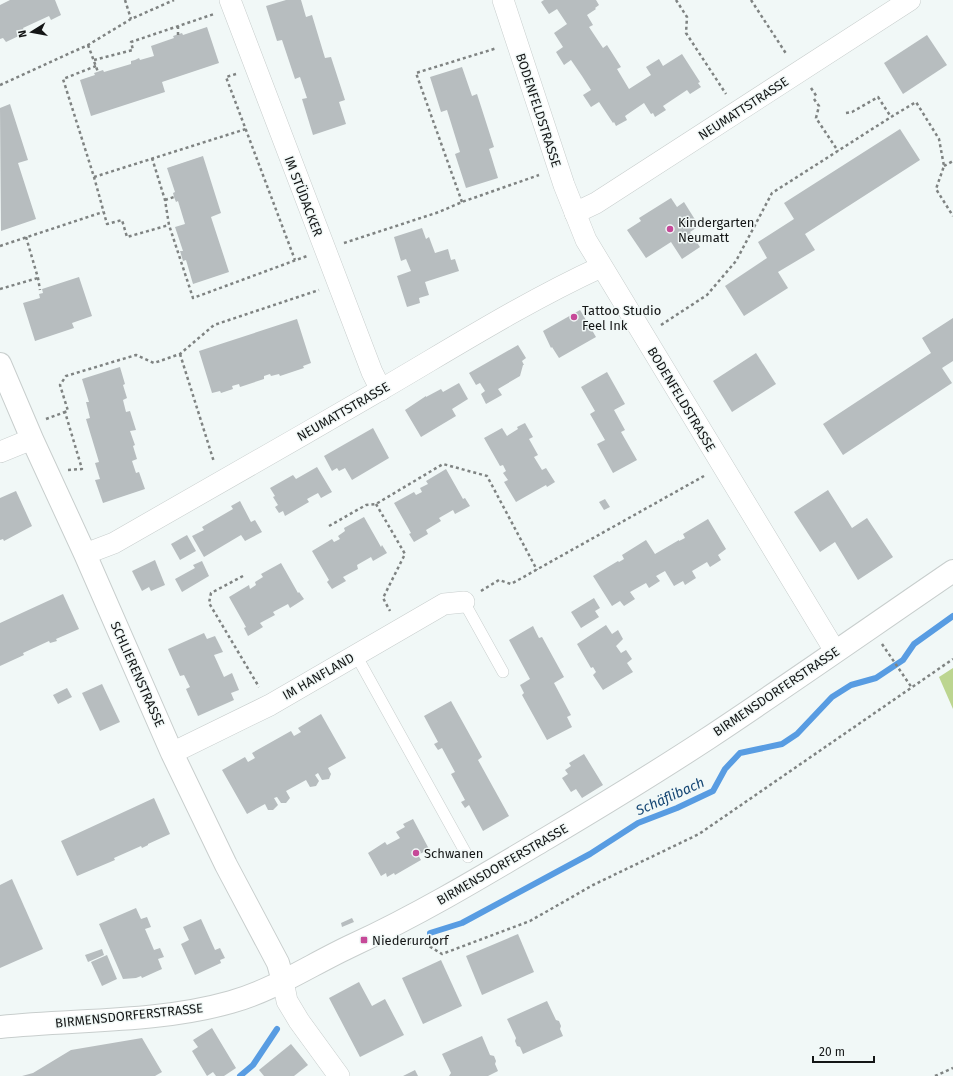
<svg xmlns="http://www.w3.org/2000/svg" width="953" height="1076" font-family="'Fira Sans',sans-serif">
  <rect width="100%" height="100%" fill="#f1f8f7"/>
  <!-- green -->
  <polygon fill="#bcd590" points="953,668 953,709 939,677"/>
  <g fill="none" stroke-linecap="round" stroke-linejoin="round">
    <!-- stream -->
    <g stroke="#589ce2" stroke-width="6">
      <polyline points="430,933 462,923 590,854 638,823 677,808 713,791 725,769 740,753 782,744 797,734 832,697 851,685 876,678 903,660 914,644 953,616"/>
      <polyline points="240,1076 253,1065 277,1029"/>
    </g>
  </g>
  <!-- building -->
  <g fill="#b7bdbf">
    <polygon points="10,0 55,0 61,15 51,20 49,16 23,28 25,33 6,42 3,38 0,39 0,5"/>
    <polygon points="286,0 301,0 306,17 312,15 325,58 331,57 345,100 339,102 346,124 313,135 302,99 307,98 300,77 295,79 282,40 277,41 266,6"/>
    <polygon points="544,0 596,0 599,5 595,8 596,9 587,15 593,25 589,27 603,48 607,45 621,67 617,69 629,89 651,75 646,67 659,59 663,66 682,54 700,82 698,83 701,87 690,94 687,90 663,106 666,110 655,117 653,113 651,114 644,103 625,116 627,120 616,126 614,122 613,123 599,102 591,107 583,95 591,90 582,76 571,60 564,65 556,52 563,47 554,33 567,24 557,9 549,14 541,2"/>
    <polygon points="207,27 219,63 162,82 165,92 91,116 80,80 95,75 94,73 103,70 104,72 131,64 131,61 135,60 139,58 140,60 154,56 151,46 174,38 173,36 182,33 183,35"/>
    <polygon points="927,35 947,65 903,94 884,63"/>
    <polygon points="462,67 472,96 477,94 494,147 489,149 498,178 466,188 455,154 460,152 447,110 441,112 430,77"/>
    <polygon points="10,104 28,160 18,163 36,219 1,231 0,108"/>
    <polygon points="900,129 920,160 805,234 815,250 778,272 788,288 744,316 725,286 767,258 758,242 794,219 784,203"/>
    <polygon points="203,156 221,213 211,217 229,272 193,284 186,260 183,261 180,251 183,251 175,227 185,224 178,201 176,202 174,197 173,193 175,192 167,168"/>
    <polygon points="671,198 677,207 684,202 699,226 690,232 700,247 682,259 671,242 646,258 627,230 641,221 639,218"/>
    <polygon points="422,228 426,239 429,237 435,253 448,249 451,260 455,259 459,271 425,282 429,295 419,298 420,303 407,307 397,276 411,271 406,259 401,261 394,237"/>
    <polygon points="79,277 92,316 72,323 74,328 35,341 23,303 40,298 39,294 43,293 42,289"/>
    <polygon points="580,310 596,337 559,358 552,347 551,348 543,331"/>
    <polygon points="953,318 953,361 942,368 952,383 843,455 823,424 931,353 922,338"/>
    <polygon points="297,319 311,363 303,366 304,368 280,376 279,374 271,376 270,374 264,376 264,379 240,387 239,384 232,386 233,389 221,393 220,391 212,393 199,351"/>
    <polygon points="518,345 526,358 522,361 524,365 523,365 520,376 498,389 502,395 486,404 481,394 485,391 480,383 476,385 469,373"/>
    <polygon points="756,353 776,384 732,412 713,381"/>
    <polygon points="120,367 125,384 123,385 127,398 123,400 126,412 130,411 136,430 130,431 135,445 133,446 137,459 132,461 136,473 139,472 145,489 103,503 95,480 100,479 95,463 99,462 86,419 90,418 86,402 89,402 82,379"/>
    <polygon points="607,372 625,404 614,410 625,430 621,432 637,460 613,473 597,444 605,440 590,414 595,411 581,387"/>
    <polygon points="459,383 468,399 452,409 456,416 421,437 405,410 426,396 426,397 441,389 443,392"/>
    <polygon points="525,423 533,437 529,439 538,455 534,457 542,470 546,468 555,482 547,487 546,485 516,502 504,482 508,480 503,473 506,471 503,465 500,466 484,438 502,428 507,436 518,429 517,427"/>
    <polygon points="373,428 389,458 352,480 345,468 339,471 337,468 332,471 324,456"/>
    <polygon points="317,467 332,492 321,498 318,493 307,499 309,502 285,516 283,511 279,513 275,507 278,505 273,497 275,496 270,488 293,475 296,479"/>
    <polygon points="446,469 463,499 465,498 470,506 455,514 453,510 439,518 441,521 426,530 428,534 414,542 409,534 411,533 394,503 414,492 416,495 422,492 420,488 428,484 426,481"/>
    <polygon points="828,490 852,528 867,518 893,557 858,580 835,542 820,552 794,512"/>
    <polygon points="16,491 32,526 4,541 3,539 0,540 0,498"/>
    <polygon points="605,499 610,507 604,510 599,502"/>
    <polygon points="240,501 251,522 255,520 262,532 245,541 241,535 204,557 192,536 204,530 202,527 233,509 231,506"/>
    <polygon points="364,517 381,547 382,545 387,553 373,561 371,557 357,565 358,569 343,577 346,581 332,589 327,582 329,580 312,551 332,539 334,542 340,539 338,536 345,531 344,528"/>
    <polygon points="708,519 726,549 718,555 721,560 710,567 707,562 692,571 696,578 685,585 683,581 674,586 665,571 656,576 660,581 649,588 646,583 630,592 635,599 624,606 620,601 612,606 593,576 618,561 619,562 624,559 622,555 646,540 655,554 679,540 679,541 685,538 683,534"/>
    <polygon points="187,535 196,551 180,560 171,544"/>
    <polygon points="155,560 165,585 151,591 149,587 142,591 132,571"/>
    <polygon points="202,561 209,576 182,592 175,579 195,568 193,565"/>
    <polygon points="281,563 298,593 299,592 304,599 290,608 288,604 273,612 275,615 260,623 263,627 248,636 244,628 246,627 229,597 249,585 250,589 256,585 255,582 263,577 261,574"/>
    <polygon points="63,594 79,629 56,639 57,641 50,643 49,641 23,653 24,655 0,666 0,623"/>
    <polygon points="594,598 600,608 595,611 599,617 581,628 571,612"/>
    <polygon points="606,625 612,634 618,630 623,639 616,646 621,653 626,650 632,659 627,663 633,672 603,690 593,675 596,672 593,667 591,668 577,644"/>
    <polygon points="533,626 539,638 542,637 564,677 554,683 571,715 567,717 572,727 547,740 522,695 524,693 520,685 530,679 509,640"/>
    <polygon points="204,633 207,639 215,636 223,652 214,655 224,677 232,673 239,690 231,693 234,700 198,716 186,689 190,687 184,675 180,676 168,649"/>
    <polygon points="102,684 120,722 100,731 82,693"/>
    <polygon points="67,688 72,697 58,704 53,695"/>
    <polygon points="451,701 482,757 478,760 509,816 483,831 469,805 465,808 461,802 465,800 451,774 455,772 442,748 438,750 434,744 438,742 424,716"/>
    <polygon points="321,714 346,758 328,768 331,774 329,779 322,780 318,773 315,775 319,781 316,786 310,787 306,780 286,791 290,798 286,803 281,803 277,797 274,798 278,805 273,810 268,810 265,804 247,814 222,770 245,757 248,762 255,758 252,753 291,731 294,736 301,732 298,728"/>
    <polygon points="584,754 603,785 582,798 576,789 571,792 562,778 568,774 565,770 571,766 569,763"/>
    <polygon points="154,798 170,834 148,844 148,845 142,848 141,846 114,858 115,860 77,876 61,841"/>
    <polygon points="413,819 429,849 418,855 421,860 395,875 394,873 387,877 386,873 381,876 368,853 385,842 387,845 400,838 396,832 405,827 403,824"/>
    <polygon points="12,879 43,949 0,968 0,885"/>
    <polygon points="136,908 141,919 147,917 151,927 145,929 154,950 160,948 164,957 158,959 162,969 142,978 141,976 136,978 123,979 99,924"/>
    <polygon points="352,918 354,922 342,927 341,923"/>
    <polygon points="201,919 215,950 220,948 225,958 220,960 221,963 195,975 181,944 189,940 183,927"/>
    <polygon points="518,934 534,972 482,995 466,956"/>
    <polygon points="102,949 104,955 88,962 85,955"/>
    <polygon points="107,955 117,979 102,986 91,962"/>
    <polygon points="441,960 462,1006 423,1024 402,978"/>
    <polygon points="359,982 372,1006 385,999 404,1035 360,1057 329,998"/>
    <polygon points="547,1001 556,1020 559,1021 561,1026 560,1029 563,1036 523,1054 520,1047 517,1046 515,1041 516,1038 507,1019"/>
    <polygon points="212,1028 236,1068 224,1076 216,1076 213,1072 207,1076 192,1051 198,1047 193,1040"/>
    <polygon points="482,1036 490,1055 494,1056 496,1061 495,1064 498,1071 488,1076 449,1076 451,1073 442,1054"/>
    <polygon points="142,1038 162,1072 155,1076 22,1076 33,1073 71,1050"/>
    <polygon points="291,1044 308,1065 294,1076 264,1076 259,1070"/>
    <polygon points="415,1070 418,1076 403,1076"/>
  </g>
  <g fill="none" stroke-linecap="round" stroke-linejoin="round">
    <!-- lane casing -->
    <g stroke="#c8cecd" stroke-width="12">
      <g id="lane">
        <polyline points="464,602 503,672"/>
        <polyline points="356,655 468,857"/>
      </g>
    </g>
    <!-- street casing -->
    <g stroke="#c8cecd" stroke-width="22">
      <g id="street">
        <polyline points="230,0 372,372 381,390"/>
        <polyline points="503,0 564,185 586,240 835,651"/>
        <polyline points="575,213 596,203 910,0"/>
        <polyline points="0,452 32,439"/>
        <path d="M85 554 114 543C203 492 293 441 382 389 454 347 525 302 601 267"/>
        <polyline points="172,753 270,705 444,604 464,602"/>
        <polyline points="283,981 287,1001 299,1021 339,1076"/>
      </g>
    </g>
    <!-- secondary casing -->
    <g stroke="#c8cecd" stroke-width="24">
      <g id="secondary">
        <polyline points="0,364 32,439 85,554 172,753 226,865 278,963 283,981"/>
        <path d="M0 1027C76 1019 157 1023 231 1002 274 990 312 964 353 945 420 914 483 876 547 838 601 806 655 773 707 739 790 684 871 627 953 571"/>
      </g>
    </g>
    <!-- path -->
    <g stroke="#7f8382" stroke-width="2.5" stroke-dasharray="3 3" stroke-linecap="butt">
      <polyline points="125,0 131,19"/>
      <polyline points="676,0 687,17 686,33 726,94"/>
      <polyline points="751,0 787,55"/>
      <polyline points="178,26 178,35"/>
      <polyline points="88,45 98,72"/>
      <polyline points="94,60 133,50 131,42 214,14"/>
      <polyline points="96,66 63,79 94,177 107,224 122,220 127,237 169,225"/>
      <polyline points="236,74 226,77 295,260"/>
      <polyline points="0,85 88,45 131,19 174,0"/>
      <polyline points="811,88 817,97"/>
      <polyline points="814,99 819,106 816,118 838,151"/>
      <polyline points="846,113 852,112 878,97 891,117 916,102 939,139 944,166 936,189 953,216"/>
      <polyline points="152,158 165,200 169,225 193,298 307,256"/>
      <polyline points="944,166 953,161"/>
      <polyline points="94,177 246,129"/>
      <polyline points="165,200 174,197"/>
      <polyline points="462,202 416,73 497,48"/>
      <polyline points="26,237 38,278 40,290"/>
      <polyline points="344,243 439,212 462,202 539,175"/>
      <polyline points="0,246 103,212"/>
      <polyline points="0,289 38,278"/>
      <polyline points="661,325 707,295 736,261 772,193 891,117"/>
      <polyline points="180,354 214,462"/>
      <polyline points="46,419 65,412"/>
      <polyline points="68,470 82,469 65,412 68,411 60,385 66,376 136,355 154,363 180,354 214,325 319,290"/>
      <polyline points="376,504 405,554 383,598 390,611"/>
      <polyline points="329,526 366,505 376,504 443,464 487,476 537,570"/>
      <polyline points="243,576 211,593 209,603 259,687"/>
      <polyline points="481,591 499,580 511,584 704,476"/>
      <polyline points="882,644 912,688"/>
      <polyline points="408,943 419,940 442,954 530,921 593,885 699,834 953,659"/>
      <polyline points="935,1076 953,1068"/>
    </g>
    <!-- lane -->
    <use href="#lane" stroke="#fff" stroke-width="11"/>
    <!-- street -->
    <use href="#street" stroke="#fff" stroke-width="21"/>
    <!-- secondary -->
    <use href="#secondary" stroke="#fff" stroke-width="22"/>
  </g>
  <!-- markers -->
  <g fill="#c64998" stroke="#f1f8f7" stroke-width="1.5">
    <circle cx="670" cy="229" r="4"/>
    <circle cx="574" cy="317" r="4"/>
    <circle cx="416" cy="853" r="4"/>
    <rect x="360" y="936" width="8" height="8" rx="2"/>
  </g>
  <g text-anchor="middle" stroke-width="3" stroke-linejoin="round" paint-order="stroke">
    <!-- street labels -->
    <g font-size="13" fill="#141616" stroke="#f1f8f7">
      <text transform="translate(743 108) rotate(-33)" y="5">NEUMATTSTRASSE</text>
      <text transform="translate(539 110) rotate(72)" y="5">BODENFELDSTRASSE</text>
      <text transform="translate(304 196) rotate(69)" y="5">IM STÜDACKER</text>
      <text transform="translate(682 399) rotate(59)" y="5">BODENFELDSTRASSE</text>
      <text transform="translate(343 411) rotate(-30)" y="5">NEUMATTSTRASSE</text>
      <text transform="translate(138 674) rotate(66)" y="5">SCHLIERENSTRASSE</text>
      <text transform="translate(318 676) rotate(-30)" y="5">IM HANFLAND</text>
      <text transform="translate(776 691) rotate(-34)" y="5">BIRMENSDORFERSTRASSE</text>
      <text transform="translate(502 864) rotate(-30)" y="5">BIRMENSDORFERSTRASSE</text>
      <text transform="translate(129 1015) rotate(-6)" y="5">BIRMENSDORFERSTRASSE</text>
    </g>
    <!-- poi labels -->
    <g font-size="13" fill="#141616" stroke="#f1f8f7" text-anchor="start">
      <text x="678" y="227">Kindergarten<tspan x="678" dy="15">Neumatt</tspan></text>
      <text x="582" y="315">Tattoo Studio<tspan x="582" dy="15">Feel Ink</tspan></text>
      <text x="424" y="858">Schwanen</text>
      <text x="372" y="945">Niederurdorf</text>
    </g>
    <!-- water labels -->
    <g font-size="14" font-style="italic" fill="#164774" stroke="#f1f8f7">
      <text transform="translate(670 796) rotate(-24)" y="5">Schäflibach</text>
    </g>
  </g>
  <!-- north arrow -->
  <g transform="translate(32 32) rotate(259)" stroke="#f1f8f7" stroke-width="3" paint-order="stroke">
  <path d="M0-3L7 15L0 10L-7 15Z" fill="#141616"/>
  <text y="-6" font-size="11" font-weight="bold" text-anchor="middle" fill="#141616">N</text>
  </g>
  <!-- scale -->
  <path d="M813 1056v6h61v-6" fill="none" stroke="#141616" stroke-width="2"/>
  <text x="819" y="1056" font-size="12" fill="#141616" stroke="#f1f8f7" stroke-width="3" paint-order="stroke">20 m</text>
</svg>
